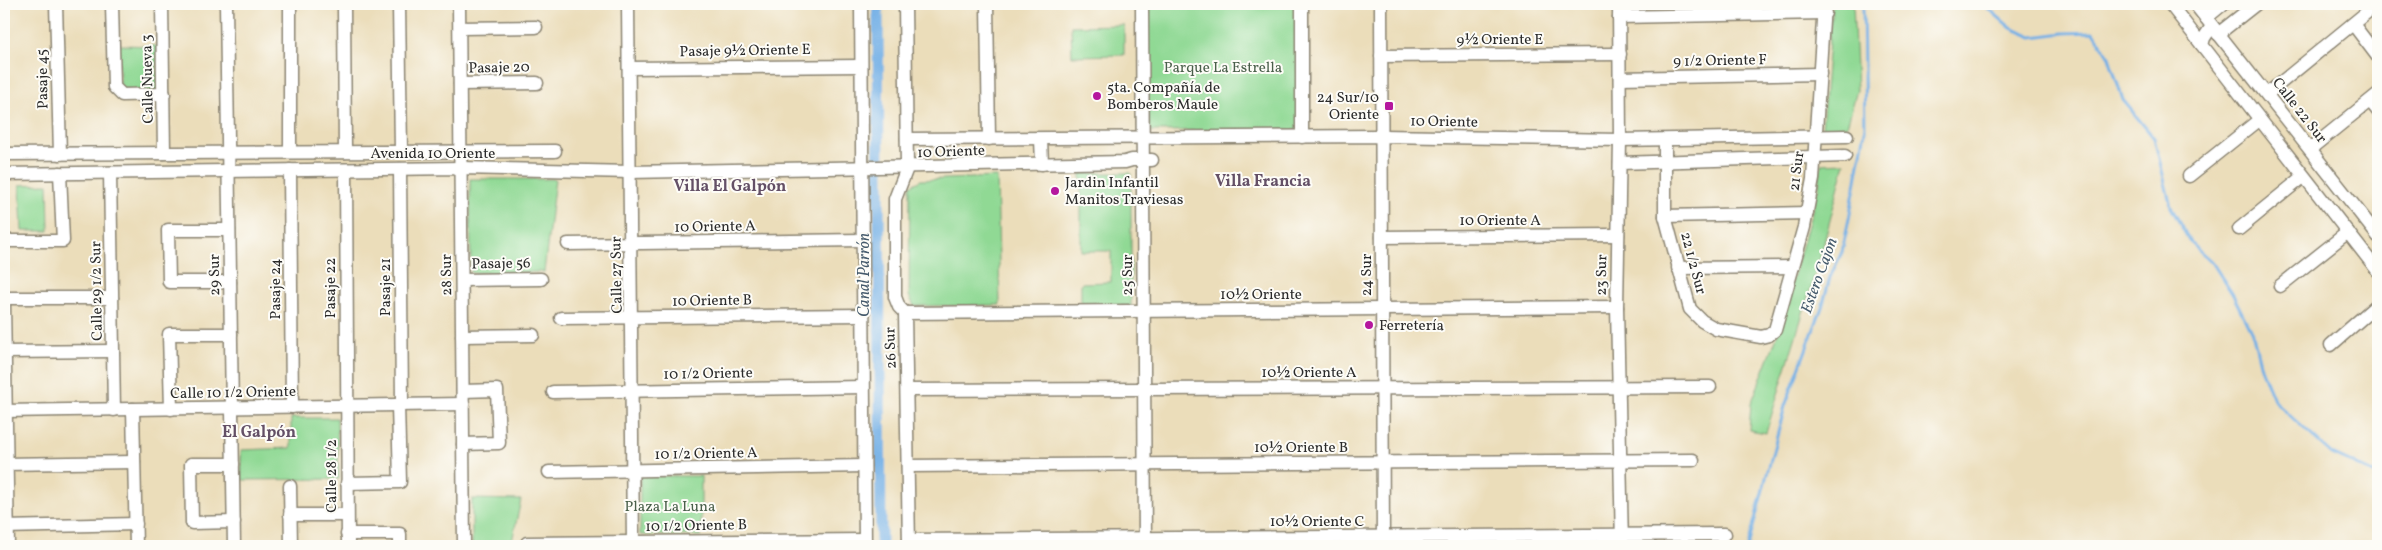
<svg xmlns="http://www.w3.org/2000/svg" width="2382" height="550" font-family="Vollkorn,serif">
  <rect width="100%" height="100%" fill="#fdfcf7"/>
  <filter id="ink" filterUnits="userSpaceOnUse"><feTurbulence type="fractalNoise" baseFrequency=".02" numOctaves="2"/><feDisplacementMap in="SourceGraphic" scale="10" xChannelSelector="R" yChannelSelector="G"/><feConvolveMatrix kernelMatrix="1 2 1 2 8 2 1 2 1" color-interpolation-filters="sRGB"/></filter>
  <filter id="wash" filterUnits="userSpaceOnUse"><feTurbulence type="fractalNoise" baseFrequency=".0096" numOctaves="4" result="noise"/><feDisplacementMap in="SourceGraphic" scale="20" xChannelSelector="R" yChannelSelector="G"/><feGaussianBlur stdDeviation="1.12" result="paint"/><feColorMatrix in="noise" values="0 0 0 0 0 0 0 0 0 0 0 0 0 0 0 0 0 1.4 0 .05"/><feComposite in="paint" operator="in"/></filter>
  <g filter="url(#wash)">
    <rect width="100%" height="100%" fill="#ebddba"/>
    <!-- green -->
    <g fill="#90d994" stroke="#5e8260">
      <polygon points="1147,4 1298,4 1299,130 1149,131"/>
      <polygon points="1832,4 1853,4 1857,90 1847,126 1822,128"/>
      <polygon points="1124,25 1124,55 1072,56 1071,26"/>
      <polygon points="118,45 157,46 157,91 120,89"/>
      <polygon points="1845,163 1820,258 1766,433 1749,430 1751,404 1776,339 1819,186 1821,164"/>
      <polygon points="1081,173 1131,173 1131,306 1081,306 1081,283 1111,282 1111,251 1081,251"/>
      <polygon points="997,177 1000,305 914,306 909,296 910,186 921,180"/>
      <polygon points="470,179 555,179 544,272 471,273"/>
      <polygon points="48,184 49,231 22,231 20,185"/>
      <polygon points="291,418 337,418 339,479 241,480 241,450 291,448"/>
      <polygon points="640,476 701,476 701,536 640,535"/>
      <polygon points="472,499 521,500 511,546 472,546"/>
      <rect x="1391" y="543" width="61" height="3"/>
    </g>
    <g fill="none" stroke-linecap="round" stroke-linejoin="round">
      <!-- stream -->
      <g stroke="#75b0e6" stroke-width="3">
        <polyline points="1983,4 2011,28 2032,37 2064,33 2093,32 2109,57 2123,100 2154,138 2171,207 2190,242 2212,262 2233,295 2253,335 2261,368 2275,402 2332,454 2378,475"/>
        <polyline points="1748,546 1785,406 1822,307 1830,277 1842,252 1850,214 1865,131 1863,4"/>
      </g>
      <!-- canal -->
      <polyline stroke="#75b0e6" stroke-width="11" points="878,4 881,546"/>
    </g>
  </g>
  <g filter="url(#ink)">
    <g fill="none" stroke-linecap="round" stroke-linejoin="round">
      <!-- street casing -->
      <g stroke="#8b8472" stroke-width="15">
        <g id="street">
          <polyline points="56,4 60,154"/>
          <polyline points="112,4 114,87 122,95 164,94"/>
          <polyline points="162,4 164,153"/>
          <polyline points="226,4 234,546"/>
          <polyline points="290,4 290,152"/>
          <polyline points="344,4 345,152"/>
          <polyline points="399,4 401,151"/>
          <polyline points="459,4 464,546"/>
          <polyline points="628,4 633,546"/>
          <polyline points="861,4 865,546"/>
          <polyline points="905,4 907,168 895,199 895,297 899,307 905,313 909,546"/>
          <polyline points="987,4 989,139"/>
          <polyline points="1142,4 1145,546"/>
          <polyline points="1302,4 1302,137"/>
          <polyline points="1381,4 1383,546"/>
          <polyline points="1619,4 1620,140 1617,307 1622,546"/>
          <polyline points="2170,4 2202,45"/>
          <polyline points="2195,4 2378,236"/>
          <polyline points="1619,17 1825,13"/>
          <polyline points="2206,18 2223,4"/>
          <polyline points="2353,24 2378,57"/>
          <polyline points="2212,26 2204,38 2202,45 2378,271"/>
          <polyline points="460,28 536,27"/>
          <polyline points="2218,34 2256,4"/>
          <polyline points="1381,56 1620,54"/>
          <polyline points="629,68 861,66"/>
          <polyline points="1620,78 1820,74"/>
          <polyline points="460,84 537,83"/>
          <polyline points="2267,94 2377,4"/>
          <polyline points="2370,101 2378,111"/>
          <polyline points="907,139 1382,136 1620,140 1847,136"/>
          <polyline points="1041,139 1042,164"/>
          <polyline points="1665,140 1665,216 1690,309 1702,321 1716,329 1761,337 1769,335 1775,330 1804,227 1813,179 1824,4"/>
          <polyline points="2310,149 2378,94"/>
          <polyline points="4,154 555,151"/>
          <polyline points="1620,163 1845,156"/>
          <polyline points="400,169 402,405"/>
          <polyline points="290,170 292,407"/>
          <polyline points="346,170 348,546"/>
          <polyline points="110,173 114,410"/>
          <polyline points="4,174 461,168 630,172 1125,162 1132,160 1152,160"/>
          <polyline points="2189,176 2259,120"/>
          <polyline points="1665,216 1807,213"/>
          <polyline points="2239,229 2303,177"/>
          <polyline points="229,230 168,230 169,282 230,282"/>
          <polyline points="1382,237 1618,235"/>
          <polyline points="4,241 63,241 60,173"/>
          <polyline points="568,244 862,240"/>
          <polyline points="1678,268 1793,267"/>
          <polyline points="462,280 541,279"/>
          <polyline points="2280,286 2348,232"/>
          <polyline points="4,298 112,298"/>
          <polyline points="4,304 8,546"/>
          <polyline points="905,313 1617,307"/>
          <polyline points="561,318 863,315"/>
          <polyline points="462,336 533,335"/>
          <polyline points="2331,345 2378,304"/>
          <polyline points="4,352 113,351"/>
          <polyline points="908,390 1710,387"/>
          <polyline points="463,391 497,390 499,443 463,444"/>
          <polyline points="553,392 863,387"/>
          <polyline points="133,409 136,546"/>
          <polyline points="171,409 169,334 231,334"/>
          <polyline points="4,411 463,404"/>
          <polyline points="4,464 134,462"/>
          <polyline points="233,464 191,464 192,523 234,522"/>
          <polyline points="908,466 1693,460"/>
          <polyline points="549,472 864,466"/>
          <polyline points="347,483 400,482 398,405"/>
          <polyline points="290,486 291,546"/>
          <polyline points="290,515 347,515"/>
          <polyline points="4,527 136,524"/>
          <polyline points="347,534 400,534 400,546"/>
          <polyline points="909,540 1725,534"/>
          <polyline points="527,543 865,540"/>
        </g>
      </g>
      <!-- street -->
      <use href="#street" stroke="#fff" stroke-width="12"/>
    </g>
  </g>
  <!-- markers -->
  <g fill="#b5179e" stroke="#fdfcf7" stroke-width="2">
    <circle cx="1097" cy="96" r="5"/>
    <rect x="1384" y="101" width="10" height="10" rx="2.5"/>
    <circle cx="1055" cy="191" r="5"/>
    <circle cx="1369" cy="325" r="5"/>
  </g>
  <g text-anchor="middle" stroke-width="4" stroke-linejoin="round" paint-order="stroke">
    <!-- street labels -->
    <g font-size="15" fill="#2b2b2b" stroke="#fdfcf7">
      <text x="1500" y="44">9½ Oriente E</text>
      <text transform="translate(745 50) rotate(-1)" y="5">Pasaje 9½ Oriente E</text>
      <text transform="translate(1720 60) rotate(-1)" y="5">9 1/2 Oriente F</text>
      <text transform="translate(499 67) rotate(-1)" y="5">Pasaje 20</text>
      <text transform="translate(42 79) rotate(-91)" y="5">Pasaje 45</text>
      <text transform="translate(147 79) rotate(-91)" y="5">Calle Nueva 3</text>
      <text transform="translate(2300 110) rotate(52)" y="5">Calle 22 Sur</text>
      <text transform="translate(1444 121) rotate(1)" y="5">10 Oriente</text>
      <text transform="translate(951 151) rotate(-2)" y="5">10 Oriente</text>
      <text x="433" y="158">Avenida 10 Oriente</text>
      <text transform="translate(1796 171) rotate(-83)" y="5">21 Sur</text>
      <text x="1500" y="225">10 Oriente A</text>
      <text transform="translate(715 226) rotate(-1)" y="5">10 Oriente A</text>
      <text transform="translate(501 263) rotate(-1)" y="5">Pasaje 56</text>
      <text transform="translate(1694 263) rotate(75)" y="5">22 1/2 Sur</text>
      <text transform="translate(214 275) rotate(-91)" y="5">29 Sur</text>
      <text transform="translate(446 275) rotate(-91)" y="5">28 Sur</text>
      <text transform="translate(616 275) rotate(-91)" y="5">Calle 27 Sur</text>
      <text transform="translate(1127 275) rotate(-90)" y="5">25 Sur</text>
      <text transform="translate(1366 275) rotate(-90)" y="5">24 Sur</text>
      <text transform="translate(1601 275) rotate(-89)" y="5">23 Sur</text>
      <text transform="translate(385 287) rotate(-90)" y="5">Pasaje 21</text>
      <text transform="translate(330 288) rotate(-90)" y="5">Pasaje 22</text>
      <text transform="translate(275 289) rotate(-90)" y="5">Pasaje 24</text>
      <text transform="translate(96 291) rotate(-91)" y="5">Calle 29 1/2 Sur</text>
      <text x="1261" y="299">10½ Oriente</text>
      <text transform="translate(712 300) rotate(-1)" y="5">10 Oriente B</text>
      <text transform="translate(890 348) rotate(-92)" y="5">26 Sur</text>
      <text x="1309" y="377">10½ Oriente A</text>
      <text transform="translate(708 373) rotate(-1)" y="5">10 1/2 Oriente</text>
      <text transform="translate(233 392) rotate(-1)" y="5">Calle 10 1/2 Oriente</text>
      <text x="1301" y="452">10½ Oriente B</text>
      <text transform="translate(706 453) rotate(-1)" y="5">10 1/2 Oriente A</text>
      <text transform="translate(331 476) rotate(-90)" y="5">Calle 28 1/2</text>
      <text x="1317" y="526">10½ Oriente C</text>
      <text transform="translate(696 525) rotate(-1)" y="5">10 1/2 Oriente B</text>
    </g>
    <!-- park labels -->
    <g font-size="15" fill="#495f4a" stroke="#fdfcf7">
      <text x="1223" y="72">Parque La Estrella</text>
      <text x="670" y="511">Plaza La Luna</text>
    </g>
    <!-- poi labels -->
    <g font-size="15" fill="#2b2b2b" stroke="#fdfcf7" text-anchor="start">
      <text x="1107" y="92">5ta. Compañía de<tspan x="1107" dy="17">Bomberos Maule</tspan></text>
      <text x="1379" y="102" text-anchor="end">24 Sur/10<tspan x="1379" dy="17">Oriente</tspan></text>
      <text x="1065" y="187">Jardin Infantil<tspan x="1065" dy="17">Manitos Traviesas</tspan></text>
      <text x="1379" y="330">Ferretería</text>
    </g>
    <!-- neighbourhood labels -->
    <g font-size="16" font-weight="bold" fill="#645066" stroke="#fdfcf7">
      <text x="1263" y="186">Villa Francia</text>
      <text x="730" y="191">Villa El Galpón</text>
      <text x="259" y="437">El Galpón</text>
    </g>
    <!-- water labels -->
    <g font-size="16" font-style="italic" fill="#455a6c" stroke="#fdfcf7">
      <text transform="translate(863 275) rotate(-90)" y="6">Canal Parrón</text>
      <text transform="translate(1818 275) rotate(-70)" y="6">Estero Cajon</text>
    </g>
  </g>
  <!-- margin -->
  <rect width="2382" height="550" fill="none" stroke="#fdfcf7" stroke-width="20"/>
</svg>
